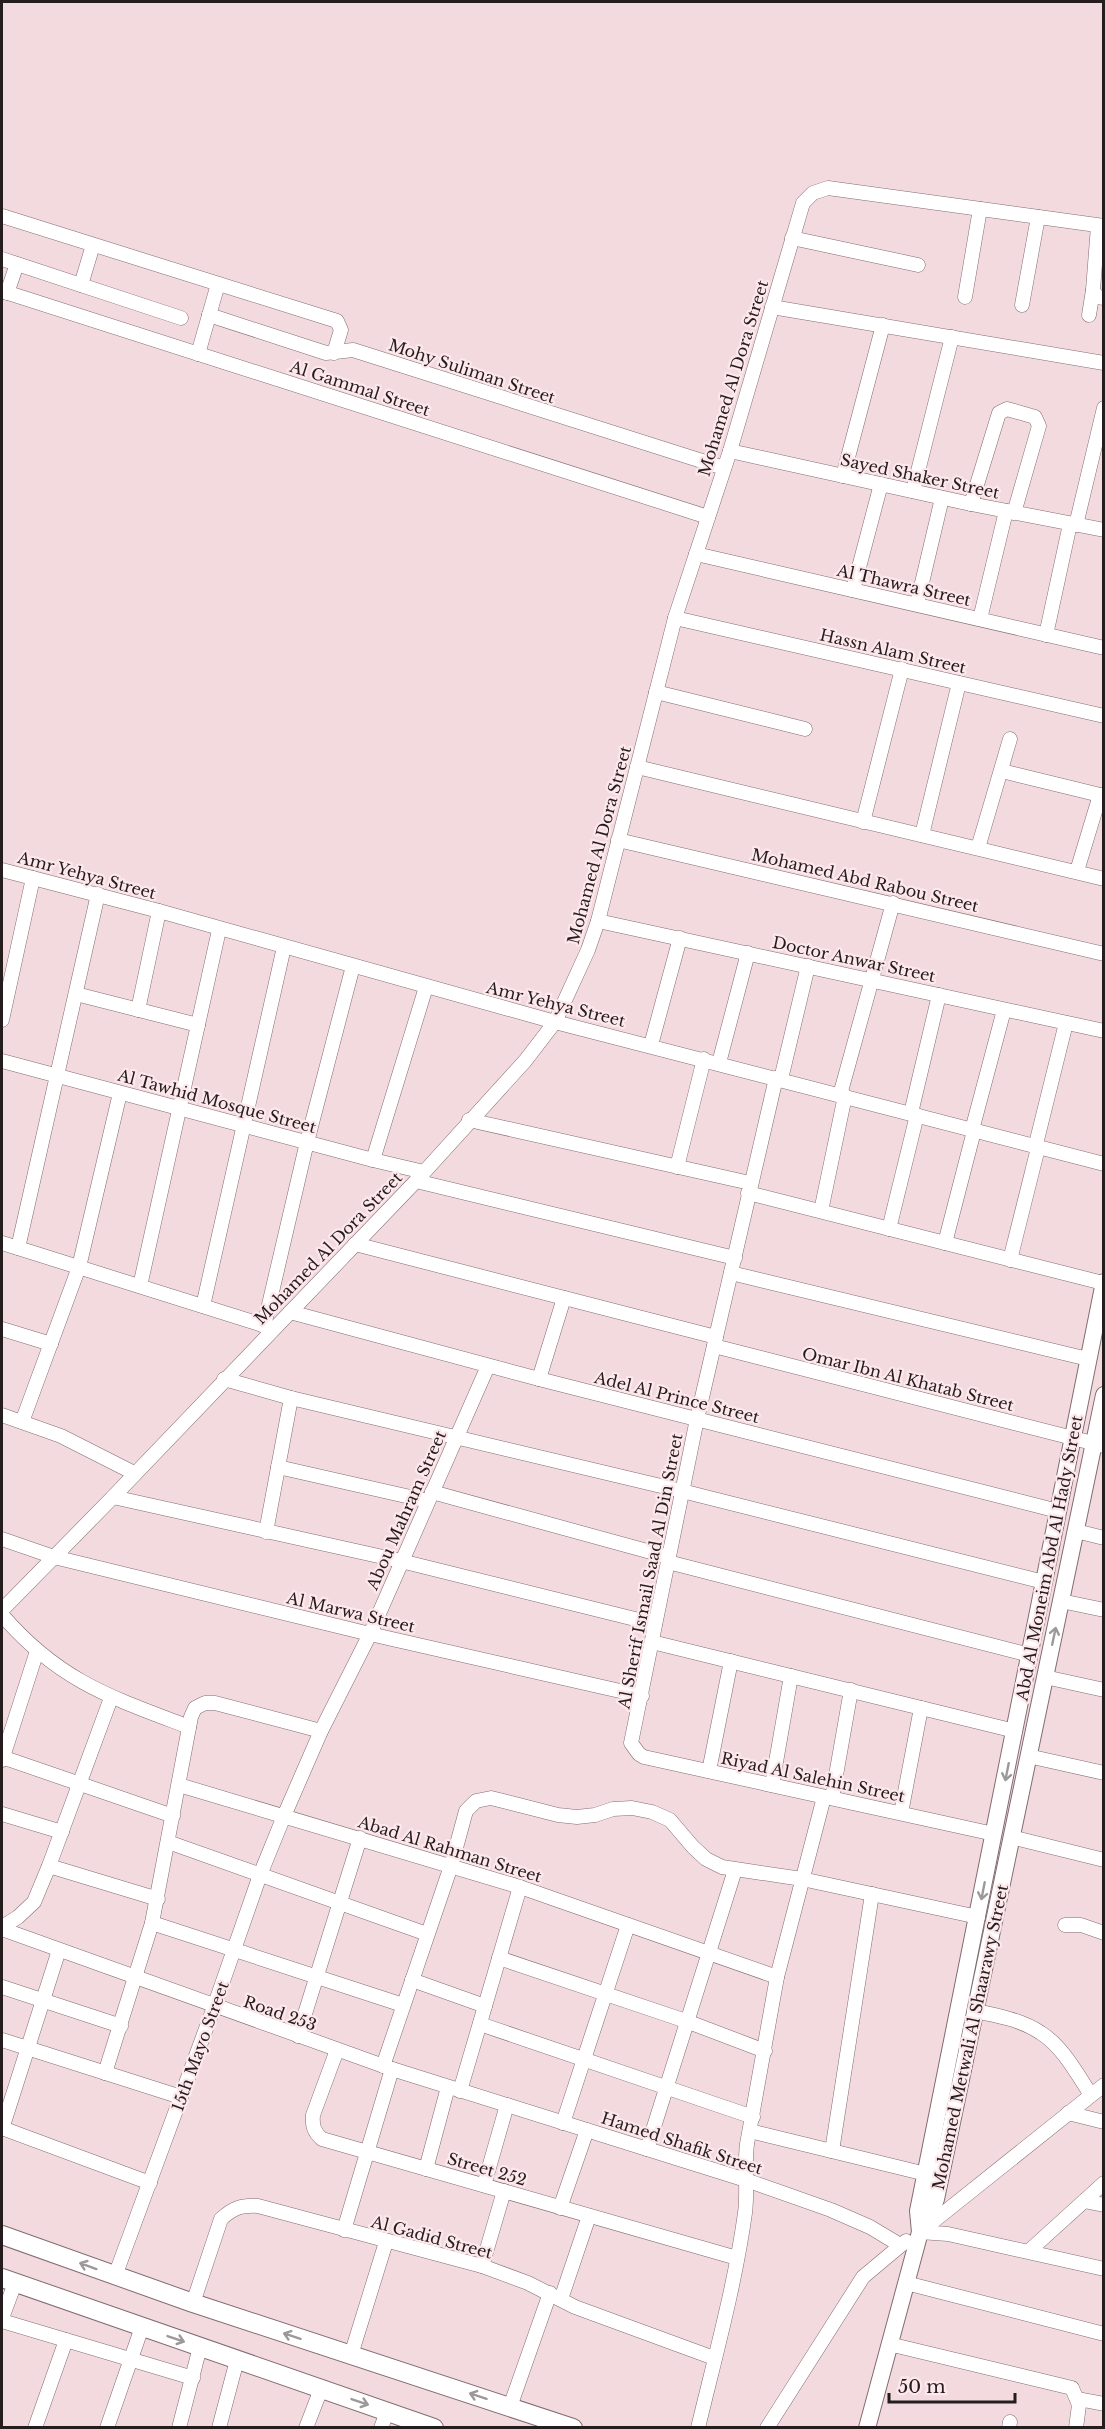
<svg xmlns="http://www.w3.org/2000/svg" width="1105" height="2429" font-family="'Libre Baskerville',serif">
  <rect width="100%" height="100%" fill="#f3dadf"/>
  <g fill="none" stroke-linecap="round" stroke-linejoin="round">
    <!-- minor casing -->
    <g stroke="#826c71" stroke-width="15">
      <g id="minor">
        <polyline points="2,216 337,321 341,330 334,353"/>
        <polyline points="1098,226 1093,290 1097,297 1104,298"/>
        <polyline points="792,238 918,265"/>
        <polyline points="2,259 181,318"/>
        <polyline points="81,285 93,245"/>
        <polyline points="2,291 708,517"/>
        <polyline points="7,293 17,264"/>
        <polyline points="965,297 980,209"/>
        <polyline points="1022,305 1038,217"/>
        <polyline points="772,307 1104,363"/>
        <polyline points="209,315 326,353 353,350 724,468"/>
        <polyline points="1089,315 1093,290"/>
        <polyline points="198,354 218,284"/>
        <polyline points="730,451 971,504 1104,530"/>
        <polyline points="843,476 883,325"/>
        <polyline points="913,491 952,337"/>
        <polyline points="971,504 999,413 1007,409 1035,417 1039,426 1014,513"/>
        <polyline points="1076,525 1104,408"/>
        <polyline points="696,554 1104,648"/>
        <polyline points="853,590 881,484"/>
        <polyline points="917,604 942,498"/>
        <polyline points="675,618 1104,716"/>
        <polyline points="980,619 1006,511"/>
        <polyline points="1046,635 1070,524"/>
        <polyline points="656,692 805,729"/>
        <polyline points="637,767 1104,879"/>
        <polyline points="1002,771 1104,796"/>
        <polyline points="863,822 902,669"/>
        <polyline points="922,835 959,683"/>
        <polyline points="618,840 1104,954"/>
        <polyline points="978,848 1010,739"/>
        <polyline points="2,870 159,911 555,1022 1104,1164"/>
        <polyline points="1077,871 1100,795"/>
        <polyline points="598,921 1104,1031"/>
        <polyline points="76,994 198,1025"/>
        <polyline points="138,1010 159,911"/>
        <polyline points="2,1020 33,878"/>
        <polyline points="651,1045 680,938"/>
        <polyline points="2,1061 373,1160 424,1172"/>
        <polyline points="719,1063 748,953"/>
        <polyline points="776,1078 697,1419 631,1743 639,1754 644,1757 994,1834"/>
        <polyline points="781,1079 808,966"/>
        <polyline points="840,1095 893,903"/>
        <polyline points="911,1113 939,995"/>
        <polyline points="469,1120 750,1183"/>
        <polyline points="972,1130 1004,1010"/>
        <polyline points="1035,1148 1066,1023"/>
        <polyline points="373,1160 426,987"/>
        <polyline points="677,1167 704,1059"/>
        <polyline points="416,1181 735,1258"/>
        <polyline points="748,1193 1103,1283"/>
        <polyline points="821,1211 845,1096"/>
        <polyline points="889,1229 917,1115"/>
        <polyline points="2,1243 272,1328"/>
        <polyline points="945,1243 974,1131"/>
        <polyline points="355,1244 716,1337"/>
        <polyline points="18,1248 98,894"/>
        <polyline points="1010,1260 1038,1148"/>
        <polyline points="731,1273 1088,1359"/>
        <polyline points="140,1286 219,930"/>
        <polyline points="203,1306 284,947"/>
        <polyline points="290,1312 539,1379 1058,1511"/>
        <polyline points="264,1326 307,1142 353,966"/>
        <polyline points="2,1329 51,1344"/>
        <polyline points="714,1346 1104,1446"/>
        <polyline points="224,1379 291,1398 682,1491 1044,1582"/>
        <polyline points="539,1379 564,1298"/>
        <polyline points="2,1415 61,1436 134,1473"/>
        <polyline points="22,1422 79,1267 120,1093"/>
        <polyline points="278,1467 428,1501"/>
        <polyline points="432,1492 669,1557"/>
        <polyline points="113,1497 401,1561 655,1624"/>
        <polyline points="1076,1531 1104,1538"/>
        <polyline points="266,1532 291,1398"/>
        <polyline points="2,1539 54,1557 370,1634 642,1696"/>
        <polyline points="668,1562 1030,1655"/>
        <polyline points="1061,1601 1104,1610"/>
        <polyline points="2,1610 113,1497 416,1181 525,1061 555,1022 588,950 598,921 675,618 730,451 803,203 813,193 828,188 1104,226"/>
        <path d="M2 1615C59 1681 110 1697 189 1727"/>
        <polyline points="652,1642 1015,1731"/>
        <polyline points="1045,1677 1104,1690"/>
        <polyline points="1028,1756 1104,1773"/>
        <polyline points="2,1757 173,1816"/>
        <polyline points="2,1760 37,1651"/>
        <polyline points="709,1771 731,1661"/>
        <polyline points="179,1785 520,1887 777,1977"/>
        <polyline points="772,1785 791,1676"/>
        <polyline points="832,1798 851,1690"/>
        <polyline points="901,1813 921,1708"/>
        <polyline points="2,1814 62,1832"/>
        <polyline points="1011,1837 1104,1860"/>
        <polyline points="168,1842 427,1934"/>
        <polyline points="49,1866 158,1899"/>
        <polyline points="152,1923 403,2005"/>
        <polyline points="1065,1925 1081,1925 1104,1933"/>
        <polyline points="2,1927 18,1917 34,1902 49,1866 111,1698"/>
        <polyline points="2,1929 392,2069 746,2180 831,2210 870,2227 900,2245"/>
        <polyline points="499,1958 686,2021 765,2051"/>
        <polyline points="412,1980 485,2006"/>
        <polyline points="2,1987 121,2026"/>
        <path d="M974 2011C996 2015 1022 2020 1041 2033 1063 2047 1077 2074 1091 2095"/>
        <polyline points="480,2024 753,2117"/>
        <polyline points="298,2036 360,1838"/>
        <polyline points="2,2040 181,2097"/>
        <path d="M337 2050 313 2115C312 2126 314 2132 322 2139L737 2258"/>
        <polyline points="383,2066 451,1866 466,1811 476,1801 491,1798 558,1815 577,1817 595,1815 613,1809 632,1808 652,1812 670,1820 693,1847 706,1859 722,1867 802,1879 978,1917"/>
        <polyline points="105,2073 152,1923 191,1717 195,1708 205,1703 215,1703 321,1731"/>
        <polyline points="460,2091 520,1887"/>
        <polyline points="1068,2113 1104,2122"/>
        <polyline points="563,2123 628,1925"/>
        <polyline points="2,2128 150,2183"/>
        <polyline points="2,2129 59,1950"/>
        <polyline points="750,2131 926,2174"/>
        <polyline points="647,2149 735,1870"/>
        <polyline points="832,2151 872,1894"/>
        <polyline points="426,2169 448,2087"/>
        <polyline points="484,2185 507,2105"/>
        <polyline points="1084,2201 1104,2205"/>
        <polyline points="560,2208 587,2130"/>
        <polyline points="925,2228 1104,2085"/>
        <polyline points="344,2230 392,2069"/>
        <polyline points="920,2232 948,2234 1104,2269"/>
        <polyline points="1029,2251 1104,2183"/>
        <polyline points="482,2266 504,2191"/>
        <polyline points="115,2276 214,2007 260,1875 284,1816 321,1731 370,1634 488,1366"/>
        <polyline points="906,2283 1104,2334"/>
        <polyline points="561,2299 589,2216"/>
        <path d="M193 2303 221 2219C233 2208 241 2205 258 2206L482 2266 528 2283 575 2307 714 2358"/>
        <polyline points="2,2318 15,2283"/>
        <polyline points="2,2321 193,2378"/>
        <polyline points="889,2344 1072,2388 1079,2405 1076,2428"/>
        <polyline points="351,2355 386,2242"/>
        <polyline points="1078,2399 1104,2404"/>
        <polyline points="510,2407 550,2293"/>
        <polyline points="35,2428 66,2340"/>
        <polyline points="107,2428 142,2327"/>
        <polyline points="179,2428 200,2347"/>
        <polyline points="219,2428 237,2360"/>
        <polyline points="306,2428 321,2389"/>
        <polyline points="381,2428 387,2412"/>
        <path d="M698 2428C715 2357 735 2285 745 2213 748 2190 744 2167 747 2144L777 1977 824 1797"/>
        <polyline points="767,2428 863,2277 906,2241"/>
        <polyline points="1009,2428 1010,2422"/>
      </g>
    </g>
    <!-- tertiary casing -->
    <g stroke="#826c71" stroke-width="18">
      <g id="tertiary">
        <polyline points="920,2232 918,2211 1104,1282"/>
        <polyline points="867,2428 920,2232 928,2221 936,2199 1104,1395"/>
      </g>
    </g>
    <!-- secondary casing -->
    <g stroke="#826c71" stroke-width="20">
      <g id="secondary">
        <polyline points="2,2235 193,2303 573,2428"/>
        <polyline points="2,2278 434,2428"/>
      </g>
    </g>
    <!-- minor -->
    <use href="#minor" stroke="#fff" stroke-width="14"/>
    <!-- tertiary -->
    <use href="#tertiary" stroke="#fff" stroke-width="16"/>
    <!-- secondary -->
    <use href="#secondary" stroke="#fff" stroke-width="18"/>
  </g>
  <!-- one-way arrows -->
  <defs><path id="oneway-shaft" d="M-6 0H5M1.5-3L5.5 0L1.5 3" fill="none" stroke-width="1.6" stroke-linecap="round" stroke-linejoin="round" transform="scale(1.5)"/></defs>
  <g stroke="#9d999a">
    <use href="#oneway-shaft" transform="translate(1054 1636) rotate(-78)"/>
    <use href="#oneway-shaft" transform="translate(1007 1772) rotate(101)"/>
    <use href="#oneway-shaft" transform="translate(983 1891) rotate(101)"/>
    <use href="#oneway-shaft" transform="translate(88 2266) rotate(-160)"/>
    <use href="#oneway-shaft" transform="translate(292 2336) rotate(-162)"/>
    <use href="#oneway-shaft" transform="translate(176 2339) rotate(19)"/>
    <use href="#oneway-shaft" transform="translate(478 2396) rotate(-162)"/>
    <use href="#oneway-shaft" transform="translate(360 2402) rotate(19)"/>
  </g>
  <g text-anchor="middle" stroke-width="4.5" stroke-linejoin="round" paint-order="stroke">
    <!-- street labels -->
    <g font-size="16" fill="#251c1e" stroke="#fde8ec">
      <text transform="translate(472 371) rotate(18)" y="6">Mohy Suliman Street</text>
      <text transform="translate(733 378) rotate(-73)" y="6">Mohamed Al Dora Street</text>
      <text transform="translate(360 388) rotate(18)" y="6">Al Gammal Street</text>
      <text transform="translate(920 476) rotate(12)" y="6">Sayed Shaker Street</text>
      <text transform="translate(904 585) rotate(13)" y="6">Al Thawra Street</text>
      <text transform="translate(893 651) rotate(13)" y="6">Hassn Alam Street</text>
      <text transform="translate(599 845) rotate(-75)" y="6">Mohamed Al Dora Street</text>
      <text transform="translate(87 875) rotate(15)" y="6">Amr Yehya Street</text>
      <text transform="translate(865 880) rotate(13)" y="6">Mohamed Abd Rabou Street</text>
      <text transform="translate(854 959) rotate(12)" y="6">Doctor Anwar Street</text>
      <text transform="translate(556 1004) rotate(14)" y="6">Amr Yehya Street</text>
      <text transform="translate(217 1101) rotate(15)" y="6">Al Tawhid Mosque Street</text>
      <text transform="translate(328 1248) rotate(-46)" y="6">Mohamed Al Dora Street</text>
      <text transform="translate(908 1379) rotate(14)" y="6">Omar Ibn Al Khatab Street</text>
      <text transform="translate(677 1397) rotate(14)" y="6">Adel Al Prince Street</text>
      <text transform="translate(406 1510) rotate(-66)" y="6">Abou Mahram Street</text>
      <text transform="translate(1049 1558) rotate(-79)" y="6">Abd Al Moneim Abd Al Hady Street</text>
      <text transform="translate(650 1571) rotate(-79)" y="6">Al Sherif Ismail Saad Al Din Street</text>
      <text transform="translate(351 1612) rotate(13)" y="6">Al Marwa Street</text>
      <text transform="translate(813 1777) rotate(12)" y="6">Riyad Al Salehin Street</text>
      <text transform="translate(450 1849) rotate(17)" y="6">Abad Al Rahman Street</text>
      <text transform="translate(280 2013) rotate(19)" y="6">Road 253</text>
      <text transform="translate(970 2037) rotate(-78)" y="6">Mohamed Metwali Al Shaarawy Street</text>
      <text transform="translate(200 2046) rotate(-70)" y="6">15th Mayo Street</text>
      <text transform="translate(682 2143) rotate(18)" y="6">Hamed Shafik Street</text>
      <text transform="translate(487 2169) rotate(16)" y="6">Street 252</text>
      <text transform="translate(432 2237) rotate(15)" y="6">Al Gadid Street</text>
    </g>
  </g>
  <!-- border -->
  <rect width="1105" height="2429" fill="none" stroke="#251c1e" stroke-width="6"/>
  <!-- scale -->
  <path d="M889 2393v9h126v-9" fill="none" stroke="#251c1e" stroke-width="3"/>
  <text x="898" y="2393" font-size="18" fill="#251c1e" stroke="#fde8ec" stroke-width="4.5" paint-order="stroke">50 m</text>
</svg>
